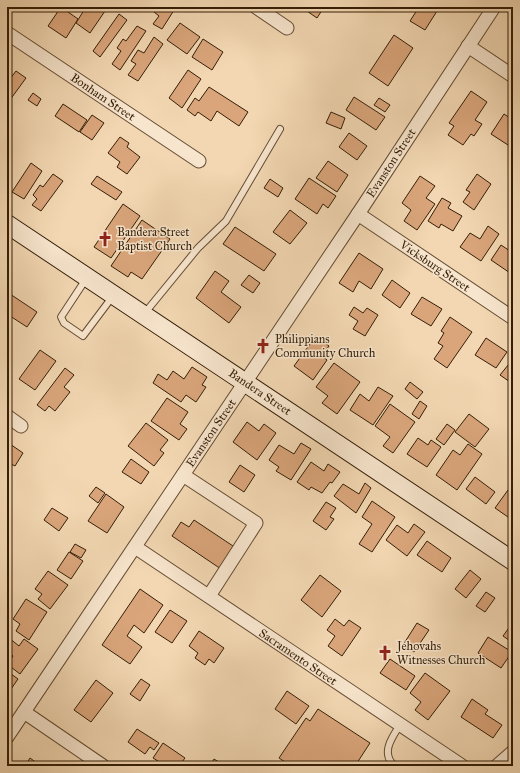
<svg xmlns="http://www.w3.org/2000/svg" width="520" height="773" font-family="'IM FELL Great Primer',serif">
  <rect width="100%" height="100%" fill="#f2d7b2"/>
  <filter id="stains"><feTurbulence type="fractalNoise" baseFrequency=".005" numOctaves="4"/><feColorMatrix values="0 0 0 0 .2 0 0 0 0 .09 0 0 0 0 .02 0 0 0 .5 -.17"/></filter>
  <radialGradient id="worn" r=".72"><stop offset=".6" stop-color="#630" stop-opacity="0"/><stop offset="1" stop-color="#630" stop-opacity=".3"/></radialGradient>
  <!-- building -->
  <g fill="#daa57b" stroke="#341e07">
    <polygon points="61,7 78,19 66,38 48,26"/>
    <polygon points="86,7 99,7 105,11 90,33 76,23"/>
    <polygon points="157,7 176,7 162,29 153,24 159,16 154,12"/>
    <polygon points="301,7 324,7 317,18"/>
    <polygon points="419,7 432,7 437,11 425,30 410,21"/>
    <polygon points="119,14 127,20 100,57 93,51"/>
    <polygon points="180,23 200,37 187,54 167,40"/>
    <polygon points="137,26 146,31 120,70 112,64 121,51 117,48 123,39 126,41"/>
    <polygon points="394,35 413,48 388,86 369,73"/>
    <polygon points="154,37 163,44 138,81 128,75 136,64 131,61 138,50 144,53"/>
    <polygon points="203,39 223,52 212,70 192,57"/>
    <polygon points="188,70 201,79 182,108 169,98"/>
    <polygon points="16,71 26,78 7,104 7,83"/>
    <polygon points="209,87 248,112 239,126 217,111 211,121 198,112 195,116 187,110 195,98 199,101"/>
    <polygon points="471,91 487,102 475,120 482,124 474,136 471,134 463,145 448,135 454,126 449,123"/>
    <polygon points="33,93 41,99 37,106 28,100"/>
    <polygon points="354,97 385,117 376,130 346,110"/>
    <polygon points="379,98 390,105 385,112 374,105"/>
    <polygon points="63,104 87,120 79,132 55,116"/>
    <polygon points="331,112 345,118 341,129 326,123"/>
    <polygon points="504,114 513,120 513,138 508,145 491,134"/>
    <polygon points="92,115 104,123 92,140 80,132"/>
    <polygon points="349,133 367,146 357,160 339,147"/>
    <polygon points="120,137 129,143 127,147 140,157 127,174 117,167 120,162 108,153"/>
    <polygon points="328,161 348,175 337,192 316,178"/>
    <polygon points="31,163 42,171 24,199 12,192"/>
    <polygon points="53,174 63,181 41,211 32,205 37,199 33,195 40,185 43,187"/>
    <polygon points="477,174 491,184 474,210 463,202 470,192 466,190"/>
    <polygon points="97,176 122,192 116,200 91,184"/>
    <polygon points="420,176 435,186 426,198 435,204 417,230 404,221 411,210 402,203"/>
    <polygon points="309,178 336,196 328,208 323,204 317,214 295,199"/>
    <polygon points="270,179 283,188 278,197 264,188"/>
    <polygon points="442,198 451,203 448,208 462,216 453,231 441,224 439,228 428,221"/>
    <polygon points="123,204 140,216 111,258 94,247"/>
    <polygon points="290,210 307,223 290,244 273,232"/>
    <polygon points="142,220 170,239 142,279 131,272 128,277 111,266"/>
    <polygon points="488,226 499,234 481,261 460,247 470,233 480,239"/>
    <polygon points="235,227 276,254 264,271 223,244"/>
    <polygon points="501,245 513,253 513,275 491,260"/>
    <polygon points="359,253 383,269 371,289 359,281 353,292 339,283"/>
    <polygon points="215,271 229,281 221,292 241,307 229,323 196,298"/>
    <polygon points="249,275 260,283 253,293 241,285"/>
    <polygon points="392,280 410,293 400,308 382,295"/>
    <polygon points="7,292 37,312 27,327 7,314"/>
    <polygon points="422,297 442,309 431,326 411,314"/>
    <polygon points="354,307 363,313 367,308 378,315 365,336 353,329 358,321 349,315"/>
    <polygon points="450,317 472,332 447,368 434,359 443,346 438,343 444,333 441,331"/>
    <polygon points="316,336 329,346 322,356 327,360 313,380 294,366"/>
    <polygon points="486,338 507,352 496,368 475,355"/>
    <polygon points="40,350 56,361 35,390 19,379"/>
    <polygon points="513,359 513,384 500,375"/>
    <polygon points="334,363 360,382 337,414 322,403 328,396 316,387"/>
    <polygon points="192,367 207,377 202,385 206,387 196,402 186,395 181,402 153,383 158,374 167,380 173,371 184,379"/>
    <polygon points="65,368 74,375 64,387 70,392 55,411 49,406 45,411 37,405"/>
    <polygon points="410,382 423,392 417,399 405,389"/>
    <polygon points="378,387 393,396 373,425 350,410 360,394 369,401"/>
    <polygon points="167,398 188,412 180,424 187,429 179,440 151,421"/>
    <polygon points="420,401 427,406 419,419 412,414"/>
    <polygon points="390,404 415,422 393,453 383,446 390,437 375,426"/>
    <polygon points="469,414 489,429 475,447 455,432"/>
    <polygon points="247,422 259,431 264,424 276,433 257,460 233,442"/>
    <polygon points="146,423 168,440 160,450 164,453 154,466 128,446"/>
    <polygon points="447,424 455,430 444,445 436,439"/>
    <polygon points="418,438 428,445 431,440 441,447 427,467 407,454"/>
    <polygon points="301,443 311,449 291,480 276,471 279,467 269,460 279,445 294,454"/>
    <polygon points="10,444 23,453 15,466 11,464 7,470 7,448"/>
    <polygon points="468,444 482,454 457,490 436,475 453,450 460,455"/>
    <polygon points="131,459 149,472 141,484 122,472"/>
    <polygon points="311,462 324,471 328,464 340,472 332,483 330,482 322,493 311,487 309,490 297,482"/>
    <polygon points="240,465 255,475 244,492 229,482"/>
    <polygon points="475,477 495,492 486,504 466,489"/>
    <polygon points="365,483 371,488 356,513 334,496 343,484 359,494"/>
    <polygon points="96,487 105,493 98,503 89,496"/>
    <polygon points="508,490 513,494 513,516 510,514 508,517 495,508"/>
    <polygon points="106,494 124,507 107,533 88,521"/>
    <polygon points="372,501 395,517 372,552 359,544 372,524 362,517"/>
    <polygon points="326,502 336,508 330,517 334,519 326,530 313,521"/>
    <polygon points="52,508 68,518 59,531 44,520"/>
    <polygon points="194,520 236,548 221,569 172,536 181,522 189,527"/>
    <polygon points="414,524 425,532 407,556 386,540 397,525 408,533"/>
    <polygon points="427,541 451,558 442,572 417,555"/>
    <polygon points="75,544 86,550 81,558 70,552"/>
    <polygon points="69,552 83,561 71,579 57,570"/>
    <polygon points="470,570 481,579 466,598 455,589"/>
    <polygon points="48,571 68,585 50,609 38,599 42,594 35,589"/>
    <polygon points="320,575 341,591 322,617 301,600"/>
    <polygon points="140,589 163,605 144,633 134,625 127,636 142,647 130,664 102,645"/>
    <polygon points="486,592 495,598 485,612 476,606"/>
    <polygon points="26,599 47,612 29,640 16,631 20,624 13,619"/>
    <polygon points="170,610 187,621 172,643 155,632"/>
    <polygon points="335,619 344,626 349,620 361,628 342,656 328,646 335,636 327,630"/>
    <polygon points="513,622 513,643 503,636"/>
    <polygon points="417,623 429,630 414,652 403,645"/>
    <polygon points="199,631 224,648 214,663 209,659 205,665 195,658 198,653 189,646"/>
    <polygon points="488,637 512,652 501,668 478,653"/>
    <polygon points="9,638 19,646 24,639 38,649 20,674 7,664 13,656 7,652 7,641"/>
    <polygon points="390,659 415,676 406,690 380,673"/>
    <polygon points="7,671 18,679 9,692 7,691"/>
    <polygon points="425,673 450,691 428,720 415,710 421,702 410,693"/>
    <polygon points="141,679 150,685 140,701 130,694"/>
    <polygon points="96,680 113,693 91,722 74,710"/>
    <polygon points="287,691 309,706 296,724 275,709"/>
    <polygon points="472,699 488,710 485,714 502,725 493,738 461,717"/>
    <polygon points="318,709 370,743 355,766 291,766 279,758 306,718 310,721"/>
    <polygon points="137,729 159,743 154,750 150,747 145,754 128,742"/>
    <polygon points="163,743 185,758 179,766 166,766 153,758"/>
    <polygon points="30,758 41,766 25,766"/>
    <polygon points="214,759 222,764 220,766 210,766"/>
  </g>
  <g fill="none" stroke-linecap="round" stroke-linejoin="round">
    <!-- lane casing -->
    <g stroke="#644c32" stroke-width="8">
      <g id="lane">
        <polyline points="86,279 61,317 64,323 83,336 113,296"/>
        <polyline points="144,314 198,248 226,221 280,129"/>
        <path d="M395 766C380 754 392 737 400 725"/>
      </g>
    </g>
    <!-- street casing -->
    <g stroke="#644c32" stroke-width="15">
      <g id="street">
        <polyline points="256,7 287,28"/>
        <polyline points="7,33 199,161"/>
        <polyline points="468,46 513,76"/>
        <polyline points="358,214 513,318"/>
        <polyline points="7,416 21,426"/>
        <polyline points="183,475 256,523 209,596"/>
        <polyline points="135,547 462,766"/>
        <polyline points="24,712 103,766"/>
        <polyline points="7,737 358,214 494,7"/>
        <polyline points="497,766 513,752"/>
      </g>
    </g>
    <!-- secondary casing -->
    <g stroke="#341e07" stroke-width="20">
      <polyline id="secondary" points="7,224 513,561"/>
    </g>
    <!-- lane -->
    <use href="#lane" stroke="#f7e5cd" stroke-width="6"/>
    <!-- street -->
    <use href="#street" stroke="#f7e5cd" stroke-width="13"/>
    <!-- secondary -->
    <use href="#secondary" stroke="#f7e5cd" stroke-width="18"/>
  </g>
  <!-- icons -->
  <defs>
    <g id="church-bare" transform="scale(1.2)"><path d="M-1.2-6h2.4v3.5h3.3v2.4h-3.3V6h-2.4V-.1h-3.3v-2.4h3.3Z" fill="#8f2418" stroke="#f7e5cd" stroke-width="2.5" paint-order="stroke"/></g>
  </defs>
  <g fill-rule="evenodd">
    <use href="#church-bare" x="105" y="239"/>
    <use href="#church-bare" x="263" y="346"/>
    <use href="#church-bare" x="385" y="653"/>
  </g>
  <g text-anchor="middle" stroke-width="3" stroke-linejoin="round" paint-order="stroke">
    <!-- street labels -->
    <g font-size="12" fill="#341e07" stroke="#f7e5cd">
      <text transform="translate(103 97) rotate(34)" y="4">Bonham Street</text>
      <text transform="translate(391 163) rotate(-57)" y="4">Evanston Street</text>
      <text transform="translate(435 266) rotate(34)" y="4">Vicksburg Street</text>
      <text transform="translate(260 392) rotate(34)" y="4">Bandera Street</text>
      <text transform="translate(211 433) rotate(-56)" y="4">Evanston Street</text>
      <text transform="translate(298 657) rotate(34)" y="4">Sacramento Street</text>
    </g>
    <!-- poi labels -->
    <g font-size="12" fill="#341e07" stroke="#f7e5cd" text-anchor="start">
      <text x="117" y="236">Bandera Street<tspan x="117" dy="14">Baptist Church</tspan></text>
      <text x="275" y="343">Philippians<tspan x="275" dy="14">Community Church</tspan></text>
      <text x="397" y="650">Jehovahs<tspan x="397" dy="14">Witnesses Church</tspan></text>
    </g>
  </g>
  <!-- margin -->
  <rect width="520" height="773" fill="none" stroke="#f2d7b2" stroke-width="24"/>
  <rect x="8" y="8" width="504" height="757" fill="none" stroke="#341e07" stroke-width="2"/>
  <rect x="12" y="12" width="496" height="749" fill="none" stroke="#341e07"/>
  <rect width="100%" height="100%" filter="url(#stains)"/>
  <rect width="100%" height="100%" fill="url(#worn)"/>
</svg>
